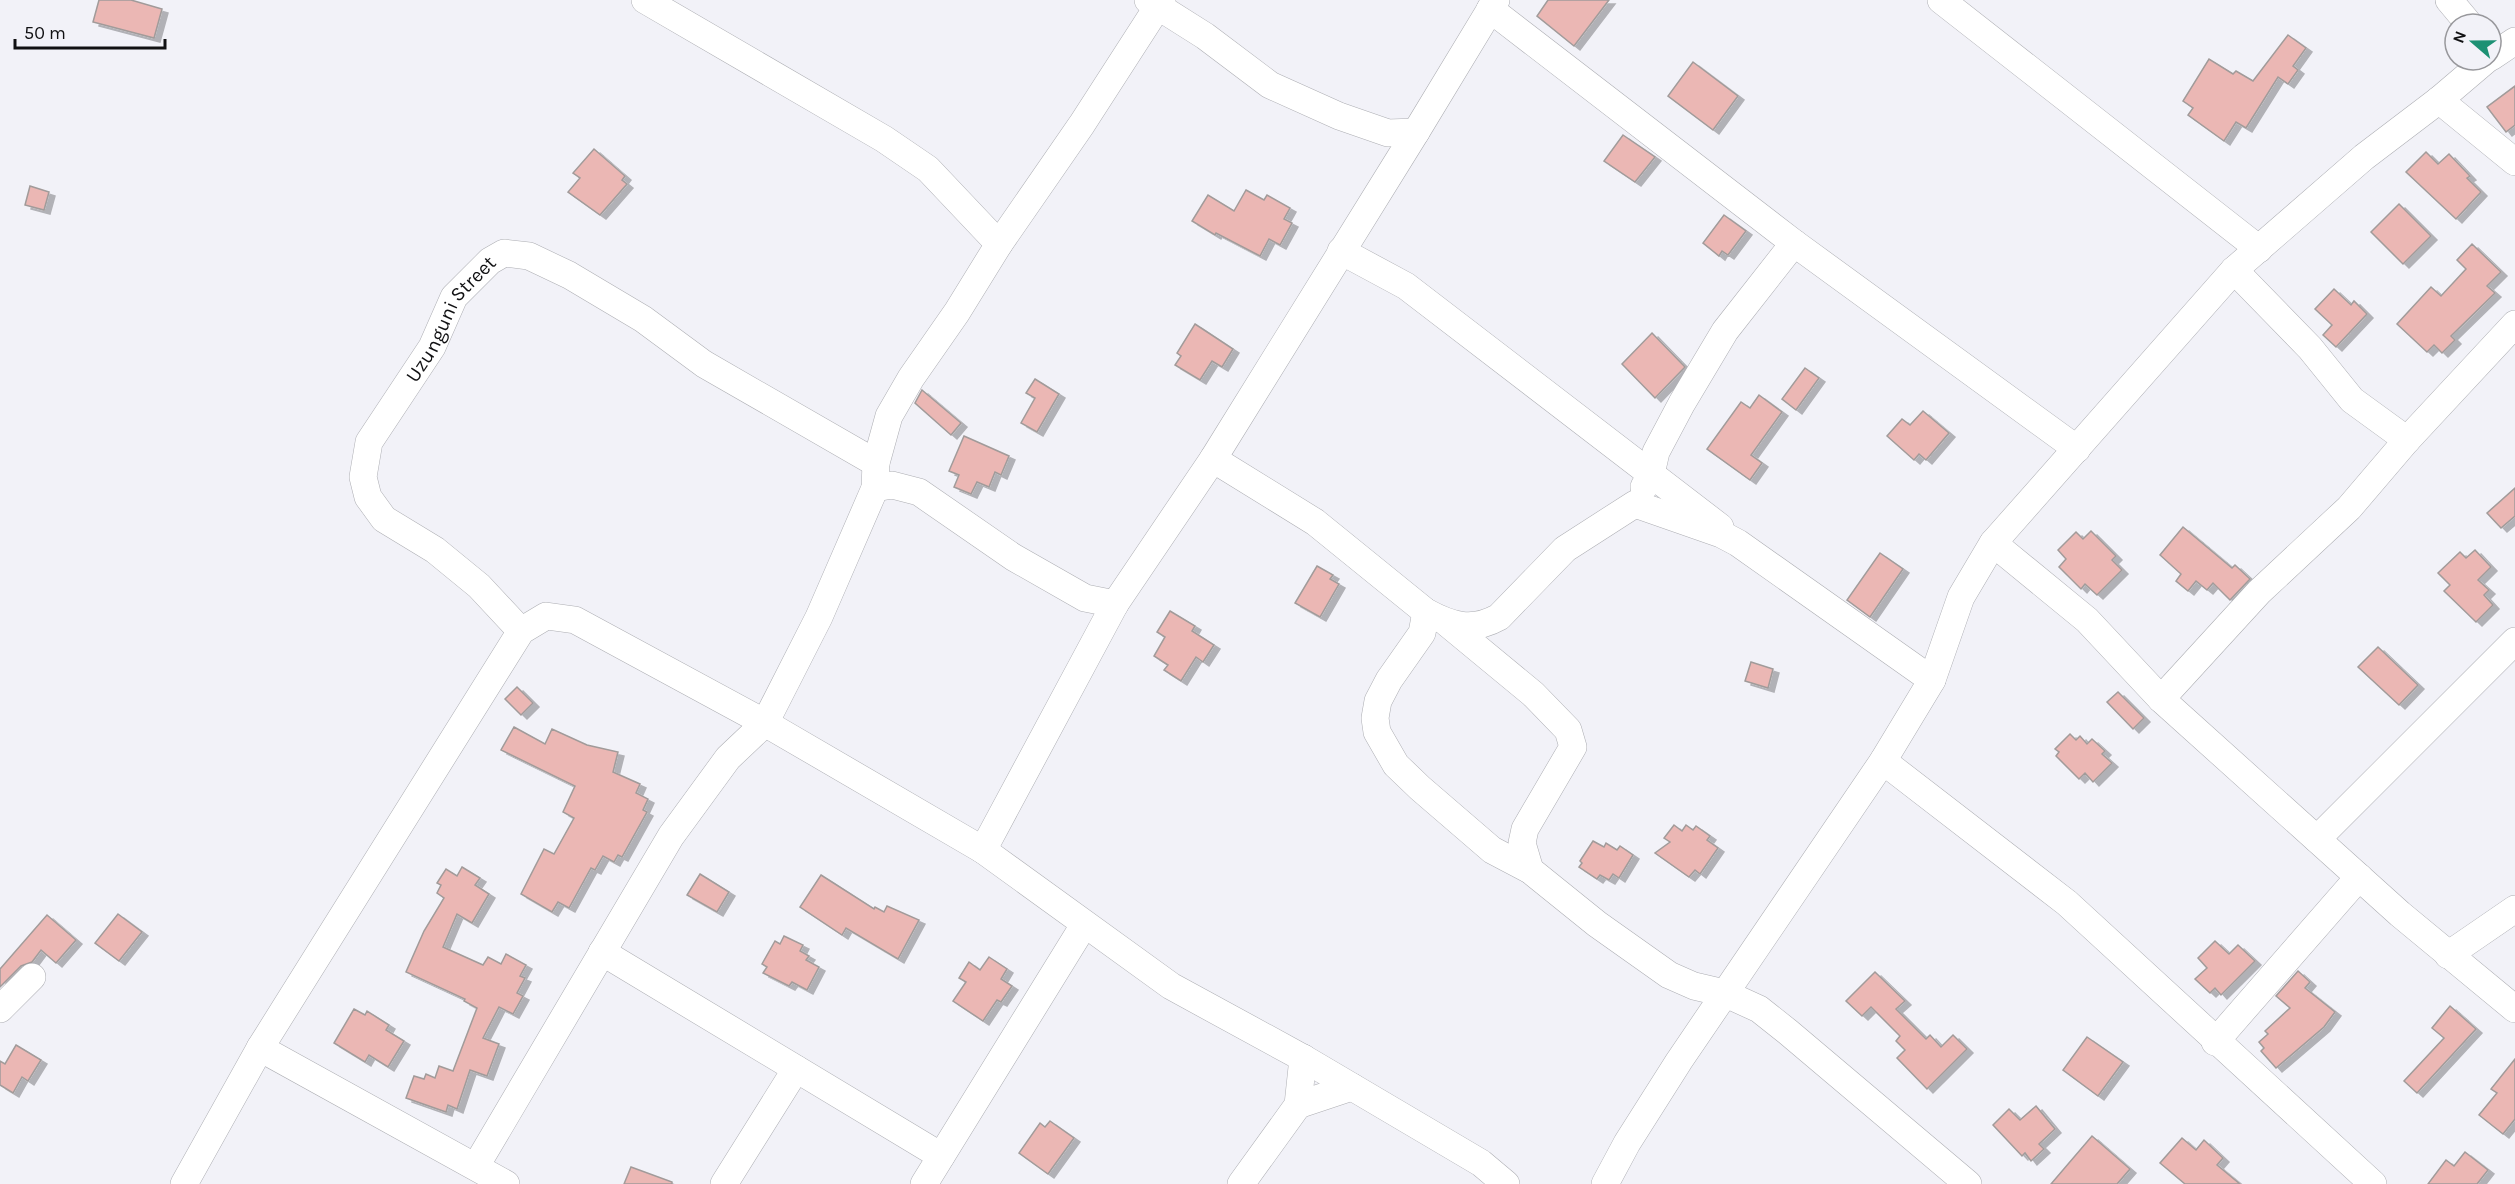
<svg xmlns="http://www.w3.org/2000/svg" width="2515" height="1184" font-family="Karla,sans-serif">
  <defs>
    <filter id="shadow"><feDropShadow dx="6" dy="4" stdDeviation="0" flood-color="#0004"/></filter>
  </defs>
  <rect width="100%" height="100%" fill="#f2f2f8"/>
  <!-- building -->
  <g fill="#ebb7b4" stroke="#a19b9a" stroke-width="1.5" filter="url(#shadow)">
    <polygon points="99,0 131,0 162,9 154,38 93,22"/>
    <polygon points="1548,0 1609,0 1574,46 1537,16"/>
    <polygon points="2288,35 2306,48 2293,66 2298,70 2288,84 2278,77 2246,128 2236,122 2224,141 2188,115 2193,108 2183,101 2209,59 2233,74 2236,71 2253,81"/>
    <polygon points="1693,62 1738,96 1713,130 1668,96"/>
    <polygon points="2515,86 2515,125 2506,132 2487,107"/>
    <polygon points="1623,135 1655,157 1635,182 1604,161"/>
    <polygon points="594,149 625,176 622,180 627,184 600,215 568,192 580,178 573,173"/>
    <polygon points="2426,152 2438,164 2449,154 2470,176 2467,178 2481,192 2456,219 2406,172"/>
    <polygon points="30,186 49,192 44,210 25,205"/>
    <polygon points="1246,190 1264,200 1267,195 1290,208 1284,219 1292,223 1280,245 1269,239 1260,256 1216,233 1215,235 1192,221 1208,195 1234,211"/>
    <polygon points="2399,204 2431,236 2403,264 2371,232"/>
    <polygon points="1724,215 1746,231 1728,255 1722,251 1719,256 1703,243"/>
    <polygon points="2472,244 2501,272 2487,286 2495,293 2451,336 2455,340 2442,353 2434,345 2427,352 2397,324 2431,287 2441,296 2466,269 2457,260"/>
    <polygon points="2334,289 2351,305 2354,301 2367,314 2336,347 2323,335 2332,325 2315,309"/>
    <polygon points="1195,324 1233,349 1222,367 1212,361 1200,380 1175,365 1181,356 1177,353"/>
    <polygon points="1652,333 1685,367 1655,398 1622,364"/>
    <polygon points="1805,368 1819,378 1796,410 1782,399"/>
    <polygon points="1035,379 1059,394 1037,432 1021,423 1035,398 1026,393"/>
    <polygon points="922,390 961,423 951,435 915,403"/>
    <polygon points="1759,395 1782,412 1751,455 1762,463 1750,480 1707,449 1741,402 1750,408"/>
    <polygon points="1923,411 1949,433 1926,460 1919,454 1914,460 1887,436 1902,419 1910,425"/>
    <polygon points="964,436 1009,456 1001,475 995,472 989,487 977,482 971,494 954,487 959,475 949,471"/>
    <polygon points="2515,488 2515,516 2501,528 2487,513"/>
    <polygon points="2183,527 2232,568 2235,565 2250,579 2230,600 2213,583 2207,590 2196,581 2188,591 2176,581 2181,574 2160,555"/>
    <polygon points="2091,531 2116,556 2112,560 2122,570 2097,595 2085,584 2081,589 2059,567 2066,559 2058,550 2076,532 2083,539"/>
    <polygon points="2475,550 2491,567 2478,580 2489,590 2484,595 2493,605 2476,622 2444,591 2450,585 2438,573 2460,552 2466,558"/>
    <polygon points="1880,553 1903,569 1870,617 1847,600"/>
    <polygon points="1317,566 1333,575 1330,579 1339,584 1320,617 1295,603"/>
    <polygon points="1170,611 1195,626 1192,631 1214,645 1203,662 1196,657 1181,681 1164,670 1168,665 1154,656 1165,637 1157,632"/>
    <polygon points="2378,647 2418,685 2399,705 2358,667"/>
    <polygon points="1751,662 1773,669 1768,688 1745,681"/>
    <polygon points="517,687 533,703 521,715 505,699"/>
    <polygon points="2118,692 2144,718 2133,729 2107,702"/>
    <polygon points="514,727 545,744 552,729 587,745 618,752 613,772 640,784 636,793 648,799 643,810 647,812 622,857 618,855 614,862 603,856 595,870 591,868 569,908 558,902 552,912 521,894 544,849 554,854 574,818 563,812 575,786 501,750"/>
    <polygon points="2070,734 2076,740 2080,736 2087,744 2092,739 2105,751 2102,754 2112,763 2093,782 2085,773 2079,779 2056,756 2059,752 2055,749"/>
    <polygon points="1674,825 1682,831 1686,825 1693,830 1696,826 1710,836 1707,840 1718,848 1700,874 1695,870 1689,877 1655,853 1670,842 1664,838"/>
    <polygon points="1593,841 1604,847 1606,843 1617,850 1620,846 1633,855 1619,878 1613,874 1609,880 1600,875 1597,879 1579,867 1582,863 1580,861"/>
    <polygon points="462,867 480,878 475,885 489,894 472,923 457,914 443,947 483,965 488,957 501,964 506,954 526,965 520,976 525,978 517,993 523,996 513,1014 499,1007 483,1038 499,1044 487,1076 470,1070 457,1109 448,1105 446,1112 406,1098 414,1076 424,1079 426,1074 435,1078 439,1066 453,1071 477,1008 464,1001 465,999 406,972 424,931 444,898 437,893 441,885 437,883 446,869 457,876"/>
    <polygon points="700,874 729,892 717,912 687,895"/>
    <polygon points="821,875 874,909 875,907 884,912 887,906 919,920 898,959 846,928 842,935 800,907"/>
    <polygon points="118,914 142,932 119,961 95,943"/>
    <polygon points="47,915 76,940 56,963 41,950 32,962 21,966 0,987 0,969"/>
    <polygon points="784,936 803,945 800,951 809,956 806,960 819,967 807,990 792,982 789,986 763,973 767,967 762,964 775,941 780,944"/>
    <polygon points="2215,941 2229,954 2238,945 2255,961 2221,995 2215,988 2210,993 2195,979 2207,968 2198,958"/>
    <polygon points="989,957 1007,969 1001,979 1012,986 1001,1002 997,1000 983,1021 953,1001 966,982 959,978 969,962 980,970"/>
    <polygon points="2298,971 2310,982 2305,988 2335,1012 2324,1027 2276,1068 2261,1051 2264,1048 2259,1042 2268,1034 2265,1031 2290,1008 2276,996"/>
    <polygon points="1875,972 1905,1001 1896,1009 1926,1039 1930,1035 1941,1047 1953,1035 1967,1049 1927,1089 1897,1058 1905,1050 1896,1041 1900,1036 1871,1007 1862,1016 1846,1001"/>
    <polygon points="2450,1006 2476,1029 2417,1093 2404,1081 2444,1038 2432,1028"/>
    <polygon points="354,1009 365,1015 367,1011 389,1025 386,1030 404,1041 388,1067 369,1055 365,1062 334,1043"/>
    <polygon points="2087,1037 2123,1062 2098,1096 2063,1070"/>
    <polygon points="16,1045 41,1060 28,1081 22,1077 13,1093 0,1085 0,1061 5,1064"/>
    <polygon points="2515,1059 2515,1119 2503,1134 2479,1115 2497,1093 2491,1089"/>
    <polygon points="2036,1106 2055,1129 2039,1144 2044,1149 2031,1161 2025,1153 2022,1156 1993,1125 2009,1109 2020,1120"/>
    <polygon points="1050,1121 1074,1138 1048,1174 1019,1153 1040,1123 1045,1127"/>
    <polygon points="2092,1136 2130,1169 2117,1184 2051,1184"/>
    <polygon points="2182,1138 2196,1150 2204,1140 2223,1158 2217,1165 2240,1184 2185,1184 2160,1163"/>
    <polygon points="2465,1152 2488,1170 2477,1184 2428,1184 2446,1160 2454,1166"/>
    <polygon points="631,1167 672,1182 672,1184 624,1184"/>
  </g>
  <g fill="none" stroke-linecap="round" stroke-linejoin="round">
    <!-- minor casing -->
    <g stroke="#adaeb3" stroke-width="28">
      <g id="minor">
        <polyline points="645,0 884,139 928,169 999,244"/>
        <polyline points="1148,0 1205,36 1270,85 1339,116 1388,133 1416,132"/>
        <polyline points="1941,0 2259,249"/>
        <polyline points="2449,0 2469,24"/>
        <polyline points="1490,9 1794,243 2077,449"/>
        <polyline points="2491,57 2515,41"/>
        <polyline points="2439,100 2515,162"/>
        <polyline points="1341,251 1406,286 1720,527"/>
        <polyline points="2234,270 2310,348 2352,400 2407,440"/>
        <path d="M1213 459 1315 522 1426 612C1452 626 1472 632 1499 617L1565 549 1635 504 1721 534 1738 543 1932 680"/>
        <polyline points="1644,487 1651,474 1656,452 1682,403 1725,331 1794,243"/>
        <polyline points="875,488 892,485 919,492 1013,557 1085,598 1115,604"/>
        <polyline points="1993,543 2087,620 2161,699 2400,914 2515,1009"/>
        <polyline points="1426,612 1422,633 1389,680 1378,701 1375,718 1377,732 1396,765 1420,788 1492,850 1530,870 1597,924 1669,975 1694,986 1724,993 1759,1009 1788,1032 1968,1184"/>
        <polyline points="1447,623 1533,694 1568,730 1573,747 1525,829 1522,843 1530,870"/>
        <path id="s1" d="M521 631 479 586 435 550 384 519 368 497 363 477 369 442 432 347 454 297 490 261 504 253 529 256 569 275 643 319 704 364 876 463"/>
        <polyline points="2161,699 2259,592 2349,508 2407,440 2515,324"/>
        <polyline points="1883,761 2067,903 2373,1184"/>
        <polyline points="2317,839 2515,641"/>
        <polyline points="983,850 1115,604 1213,459 1416,132 1496,0"/>
        <polyline points="602,952 941,1156"/>
        <polyline points="2448,955 2515,909"/>
        <polyline points="0,1009 32,977"/>
        <polyline points="2215,1042 2359,877"/>
        <polyline points="260,1048 506,1184"/>
        <polyline points="1298,1105 1352,1087"/>
        <polyline points="476,1166 671,836 728,758 765,723 819,617 875,488 876,463 889,416 911,378 957,312 999,244 1082,124 1162,0"/>
        <polyline points="184,1184 260,1048 521,631 546,616 575,620 765,723 983,850 1171,986 1303,1058 1481,1163 1506,1184"/>
        <polyline points="724,1184 796,1069"/>
        <polyline points="924,1184 1084,925"/>
        <polyline points="1241,1184 1298,1105 1303,1058"/>
        <polyline points="1605,1184 1627,1143 1679,1061 1883,761 1932,680 1961,597 1993,543 2234,270 2364,157 2439,100 2486,60"/>
      </g>
    </g>
    <!-- minor -->
    <use href="#minor" stroke="#fff" stroke-width="27"/>
  </g>
  <g text-anchor="middle" stroke-width="4.5" stroke-linejoin="round" paint-order="stroke">
    <!-- street labels -->
    <g font-size="20" fill="#111113" stroke="#f2f2f8">
      <text dy="7" stroke="none"><textPath href="#s1" startOffset="410">Uzunguni Street</textPath></text>
    </g>
  </g>
  <!-- north arrow -->
  <g transform="translate(2473 42) rotate(290)"><circle r="28" fill="#f2f2f8" stroke="#98989c" stroke-width="1.5"/>
  <path d="M0-4.5L10 22L0 15L-10 22Z" fill="#1d9174"/>
  <text y="-9" font-size="16" font-weight="bold" text-anchor="middle" fill="#111113">N</text>
  </g>
  <!-- scale -->
  <path d="M15 39v9h150v-9" fill="none" stroke="#111113" stroke-width="3"/>
  <text x="24" y="39" font-size="18" fill="#111113" stroke="#f2f2f8" stroke-width="4.5" paint-order="stroke">50 m</text>
</svg>
